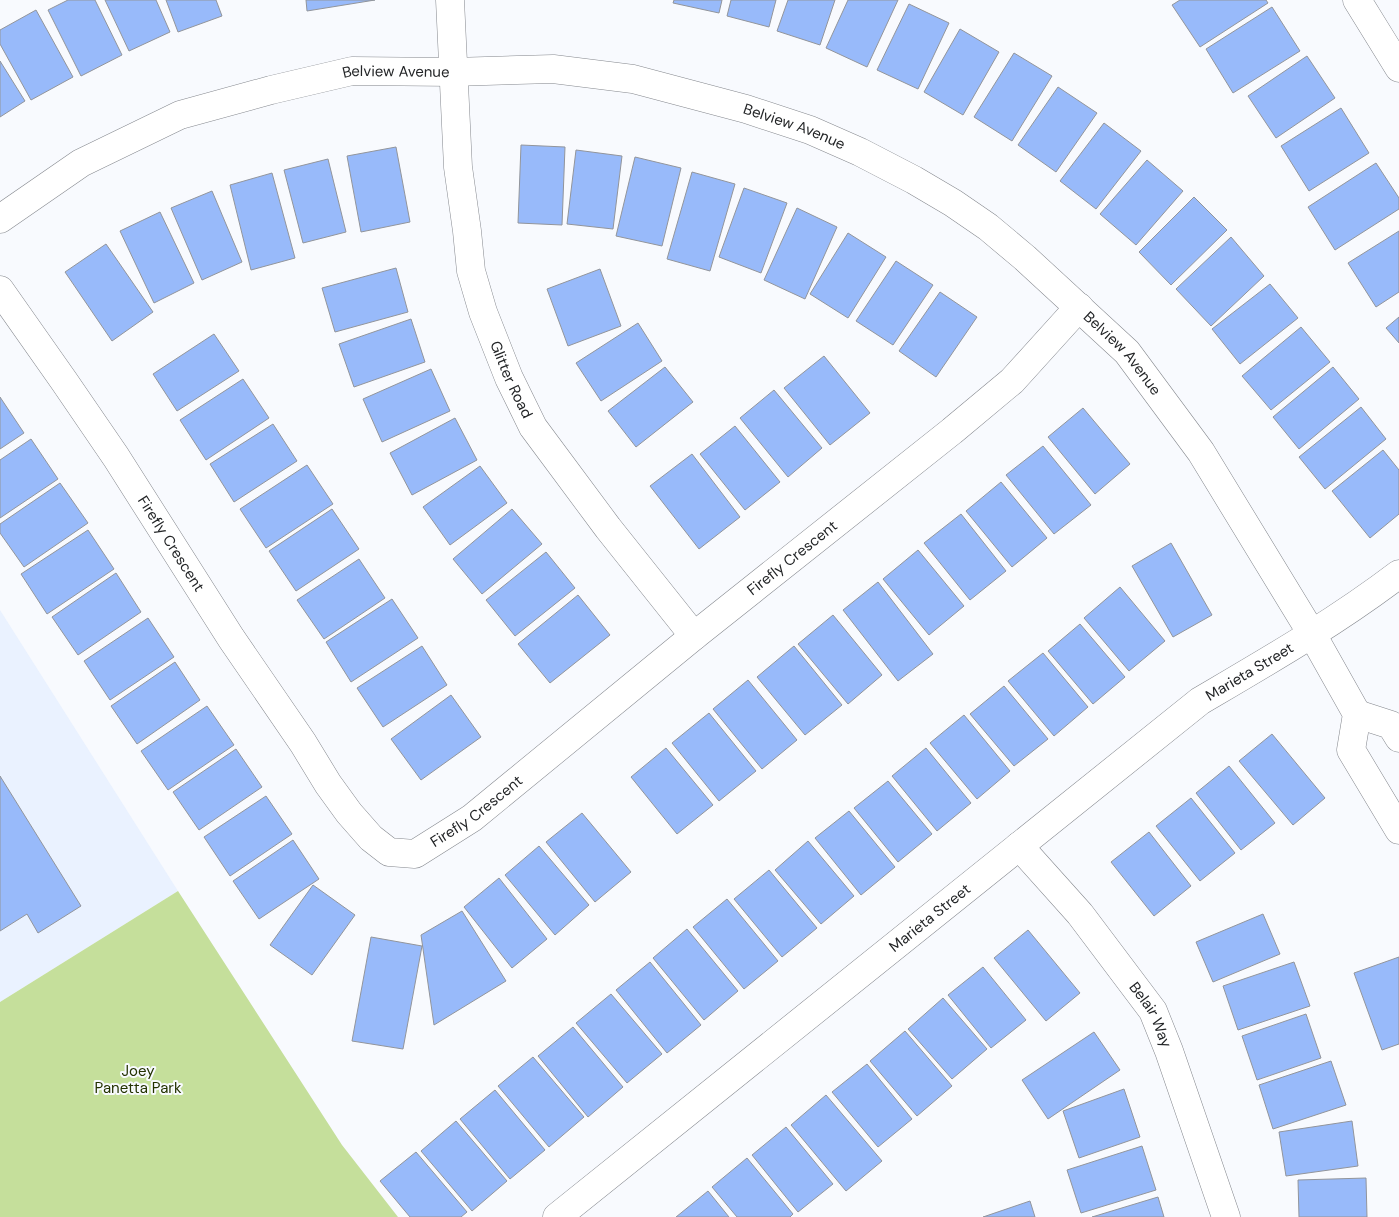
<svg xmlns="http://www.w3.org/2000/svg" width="1399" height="1217" font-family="'DM Sans',sans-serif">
  <rect width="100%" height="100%" fill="#f8fafe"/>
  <!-- built -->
  <polygon fill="#eaf2ff" points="0,610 178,891 0,1002"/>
  <!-- green -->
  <polygon fill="#c5df9b" points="178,891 342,1145 398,1217 0,1217 0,1002"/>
  <!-- building -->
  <g fill="#98bafa" stroke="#92959b">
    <polygon points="68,0 95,0 122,55 81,76 48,10"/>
    <polygon points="105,0 156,0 170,32 129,51"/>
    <polygon points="166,0 216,0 222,16 178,32"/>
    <polygon points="306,0 375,0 307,11"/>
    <polygon points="674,0 722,0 719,13 673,3"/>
    <polygon points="731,0 776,0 769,27 727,16"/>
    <polygon points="788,0 835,0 820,45 777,31"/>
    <polygon points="848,0 898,0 867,67 826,48"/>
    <polygon points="1180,0 1266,0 1268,3 1200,47 1172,5"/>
    <polygon points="909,4 949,23 918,89 877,70"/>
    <polygon points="1272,7 1300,51 1233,93 1206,49"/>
    <polygon points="36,10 73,77 31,100 0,44 0,30"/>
    <polygon points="960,29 999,52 963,115 924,92"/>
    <polygon points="1014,53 1052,76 1012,141 974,117"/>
    <polygon points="1307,56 1335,98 1276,138 1248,96"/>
    <polygon points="0,61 25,101 0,117"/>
    <polygon points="1058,87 1097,113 1056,172 1018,145"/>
    <polygon points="1341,108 1369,153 1309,191 1281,146"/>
    <polygon points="1104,123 1141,151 1096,209 1060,181"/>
    <polygon points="521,145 565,147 562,225 518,223"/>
    <polygon points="396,147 410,222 361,232 347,156"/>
    <polygon points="576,150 622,156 613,229 567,224"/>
    <polygon points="635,157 681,168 662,246 616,236"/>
    <polygon points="328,159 346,232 303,243 284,170"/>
    <polygon points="1147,160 1183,191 1136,245 1100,214"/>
    <polygon points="1376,163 1399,198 1399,209 1335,250 1308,207"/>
    <polygon points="692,172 735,184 710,271 667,259"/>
    <polygon points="272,173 295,258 251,270 230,185"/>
    <polygon points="744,188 787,203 761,273 719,257"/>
    <polygon points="212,191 242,262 202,280 171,208"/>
    <polygon points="1194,197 1227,230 1171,285 1139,252"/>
    <polygon points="797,208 837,227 805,299 764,280"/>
    <polygon points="160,212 194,283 154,303 120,231"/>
    <polygon points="1399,231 1399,292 1376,307 1348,263"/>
    <polygon points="848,233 886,257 848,318 810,294"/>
    <polygon points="1231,237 1264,276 1211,326 1176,289"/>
    <polygon points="106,244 153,312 112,341 65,272"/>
    <polygon points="896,261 933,285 893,345 856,321"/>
    <polygon points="396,268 408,312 335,332 322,288"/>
    <polygon points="600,269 621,326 568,346 547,289"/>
    <polygon points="1270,284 1298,318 1240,364 1212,329"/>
    <polygon points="940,292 977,317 936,377 899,351"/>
    <polygon points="1399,317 1399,343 1386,328"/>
    <polygon points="411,319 425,362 354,387 339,344"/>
    <polygon points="638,323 662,361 601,401 576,363"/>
    <polygon points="1301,327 1330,362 1271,410 1242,376"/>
    <polygon points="214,334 239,371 177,411 153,374"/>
    <polygon points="824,356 870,413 830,445 784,388"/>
    <polygon points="665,367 693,402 636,447 608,411"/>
    <polygon points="1333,367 1359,399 1299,449 1273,417"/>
    <polygon points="431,369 450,411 382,442 363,399"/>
    <polygon points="243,379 269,418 206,460 180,420"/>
    <polygon points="774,390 822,448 788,477 740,418"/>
    <polygon points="0,397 24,433 0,449"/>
    <polygon points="1361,407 1386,439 1325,489 1299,457"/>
    <polygon points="1083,408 1130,464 1095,494 1048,437"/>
    <polygon points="455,418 477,460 412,495 390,453"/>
    <polygon points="273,424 297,461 234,502 210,464"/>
    <polygon points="735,426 780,482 745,510 700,454"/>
    <polygon points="31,439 58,479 0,518 0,460"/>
    <polygon points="1043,446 1091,505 1054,534 1006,475"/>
    <polygon points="1383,450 1399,470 1399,514 1370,538 1332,491"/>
    <polygon points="692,454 740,517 699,549 650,486"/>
    <polygon points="307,465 333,504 266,548 240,509"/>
    <polygon points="480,466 507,503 450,545 423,507"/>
    <polygon points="1001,482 1047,538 1012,567 966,511"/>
    <polygon points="60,483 88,523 24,567 0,533 0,524"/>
    <polygon points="332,509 359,549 296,591 269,551"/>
    <polygon points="512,509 542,544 482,594 453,559"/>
    <polygon points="961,514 1006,571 970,600 924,543"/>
    <polygon points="88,530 114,569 47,614 21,574"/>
    <polygon points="1171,543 1212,615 1173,637 1132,566"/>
    <polygon points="918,550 964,606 929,635 883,579"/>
    <polygon points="546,552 575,588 515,636 486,600"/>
    <polygon points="359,559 385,598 324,639 297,600"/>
    <polygon points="116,573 141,612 78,655 52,617"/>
    <polygon points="878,582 933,654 898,681 843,610"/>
    <polygon points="1120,587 1165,641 1129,671 1084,618"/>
    <polygon points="578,595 610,635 550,683 518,644"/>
    <polygon points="392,599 418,638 351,682 326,642"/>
    <polygon points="833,615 882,675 848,704 798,644"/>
    <polygon points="148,618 174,657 110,700 84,661"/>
    <polygon points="1080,624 1125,677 1093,704 1048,651"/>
    <polygon points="422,646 447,685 383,727 357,688"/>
    <polygon points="794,646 842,705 805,735 757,677"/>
    <polygon points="1043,653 1088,707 1054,736 1008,681"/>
    <polygon points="175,662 200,700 137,744 111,706"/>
    <polygon points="748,680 797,740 762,769 713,709"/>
    <polygon points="1004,686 1048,739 1014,766 970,714"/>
    <polygon points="451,695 481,737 421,780 391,739"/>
    <polygon points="207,706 234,745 168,790 141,751"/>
    <polygon points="709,713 756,771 719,801 672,743"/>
    <polygon points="964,715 1010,771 977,799 930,743"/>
    <polygon points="1272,734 1325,798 1293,825 1239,761"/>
    <polygon points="666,748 713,805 677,834 631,777"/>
    <polygon points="926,748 971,803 937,831 892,776"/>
    <polygon points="236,749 262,787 199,830 173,792"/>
    <polygon points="1229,766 1275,823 1241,850 1196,793"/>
    <polygon points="0,776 81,906 38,933 27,914 0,931"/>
    <polygon points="888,781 932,834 898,862 854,808"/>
    <polygon points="266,796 292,834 230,876 204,837"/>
    <polygon points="1191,798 1235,853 1200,881 1156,826"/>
    <polygon points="849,811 895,867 861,895 815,838"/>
    <polygon points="582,813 631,872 595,902 546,842"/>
    <polygon points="1149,832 1191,886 1154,916 1111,862"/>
    <polygon points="293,840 319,879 259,919 233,881"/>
    <polygon points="808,841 854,896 821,924 775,870"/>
    <polygon points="539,846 589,905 555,935 505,875"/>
    <polygon points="769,870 817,928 782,957 734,899"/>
    <polygon points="499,878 547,939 512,968 464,907"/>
    <polygon points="313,885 355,915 312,975 270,945"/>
    <polygon points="727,899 778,961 744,989 693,927"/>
    <polygon points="462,911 506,981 434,1025 421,935"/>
    <polygon points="1263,914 1280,954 1213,982 1196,942"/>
    <polygon points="687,929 738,991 704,1020 653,958"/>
    <polygon points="1028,930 1080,993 1046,1021 994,958"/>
    <polygon points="371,937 422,946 403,1049 352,1041"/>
    <polygon points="1399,957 1399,1044 1382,1050 1354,973"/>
    <polygon points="650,962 701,1025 667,1053 616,990"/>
    <polygon points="1294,962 1310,1006 1238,1030 1223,986"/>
    <polygon points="983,967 1026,1020 991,1048 948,995"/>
    <polygon points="611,994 662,1054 627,1083 576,1023"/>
    <polygon points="943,998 987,1049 952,1079 908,1029"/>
    <polygon points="1306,1014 1321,1058 1257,1080 1242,1036"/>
    <polygon points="573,1027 623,1087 588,1117 538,1056"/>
    <polygon points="905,1031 952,1086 917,1116 870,1061"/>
    <polygon points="1094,1032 1120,1070 1048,1119 1022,1080"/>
    <polygon points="533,1057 584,1117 549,1147 498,1086"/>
    <polygon points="1331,1061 1346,1105 1273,1129 1259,1085"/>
    <polygon points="867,1064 912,1119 878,1147 832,1092"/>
    <polygon points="1124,1089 1140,1137 1079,1158 1063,1111"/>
    <polygon points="495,1090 545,1150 510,1179 460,1119"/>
    <polygon points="826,1095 882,1161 846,1191 791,1125"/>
    <polygon points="456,1121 507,1181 472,1211 421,1151"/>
    <polygon points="1352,1121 1358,1166 1286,1176 1279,1132"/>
    <polygon points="786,1127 833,1184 798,1212 752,1155"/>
    <polygon points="1142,1146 1156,1190 1081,1213 1067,1170"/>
    <polygon points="416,1152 467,1212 461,1217 410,1217 380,1181"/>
    <polygon points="747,1158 793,1214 790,1217 737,1217 712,1187"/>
    <polygon points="1366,1178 1367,1217 1299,1217 1298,1180"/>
    <polygon points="708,1191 729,1217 676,1217"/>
    <polygon points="1158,1197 1164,1217 1092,1217"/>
    <polygon points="1030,1201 1035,1217 983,1217"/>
  </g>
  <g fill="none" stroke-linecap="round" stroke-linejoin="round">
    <!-- minor casing -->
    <g stroke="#85888e" stroke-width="29">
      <g id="minor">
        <path id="s1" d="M450 0 458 167 467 231 471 271 483 312 509 378 533 427 608 528 694 636"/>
        <polyline points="1357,0 1399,68"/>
        <path id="s2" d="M0 219 81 163 180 115 271 90 352 71 453 72 553 69 633 79 746 109 810 130 860 152 914 180 953 203 988 227 1025 258 1127 352 1201 452 1312 634 1357 714 1351 750 1399 830"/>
        <path id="s3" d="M0 290 64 381 116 457 231 638 303 743 328 784 349 813 371 838 389 852 415 854 472 818 694 636 952 431 1012 381 1079 307"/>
        <polyline points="1357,714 1391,725 1399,738"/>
        <path id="s4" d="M1019 846 1080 914 1153 1011 1169 1051 1226 1217"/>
        <path id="s5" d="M557 1217 1200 701C1268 661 1336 622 1399 574"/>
      </g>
    </g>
    <!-- minor -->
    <use href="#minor" stroke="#fff" stroke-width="28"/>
  </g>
  <g text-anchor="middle" stroke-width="4" stroke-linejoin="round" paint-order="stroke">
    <!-- street labels -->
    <g font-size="15" fill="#232527" stroke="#f8fafe">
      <text dy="5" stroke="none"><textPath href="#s2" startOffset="430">Belview Avenue</textPath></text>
      <text dy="5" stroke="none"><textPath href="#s2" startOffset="836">Belview Avenue</textPath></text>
      <text dy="5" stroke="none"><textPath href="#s2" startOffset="1240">Belview Avenue</textPath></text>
      <text dy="5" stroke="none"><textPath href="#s1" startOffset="388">Glitter Road</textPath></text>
      <text dy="5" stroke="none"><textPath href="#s3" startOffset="306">Firefly Crescent</textPath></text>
      <text dy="5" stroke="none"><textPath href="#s3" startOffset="1191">Firefly Crescent</textPath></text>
      <text dy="5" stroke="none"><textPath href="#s5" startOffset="882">Marieta Street</textPath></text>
      <text dy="5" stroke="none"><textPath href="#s3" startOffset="786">Firefly Crescent</textPath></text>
      <text dy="5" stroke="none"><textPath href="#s5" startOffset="478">Marieta Street</textPath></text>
      <text dy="5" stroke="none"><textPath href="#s4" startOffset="215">Belair Way</textPath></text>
    </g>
    <!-- park labels -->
    <g font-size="15" fill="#233200" stroke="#f8fafe">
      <text x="138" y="1076">Joey<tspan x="138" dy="17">Panetta Park</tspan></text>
    </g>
  </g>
</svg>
